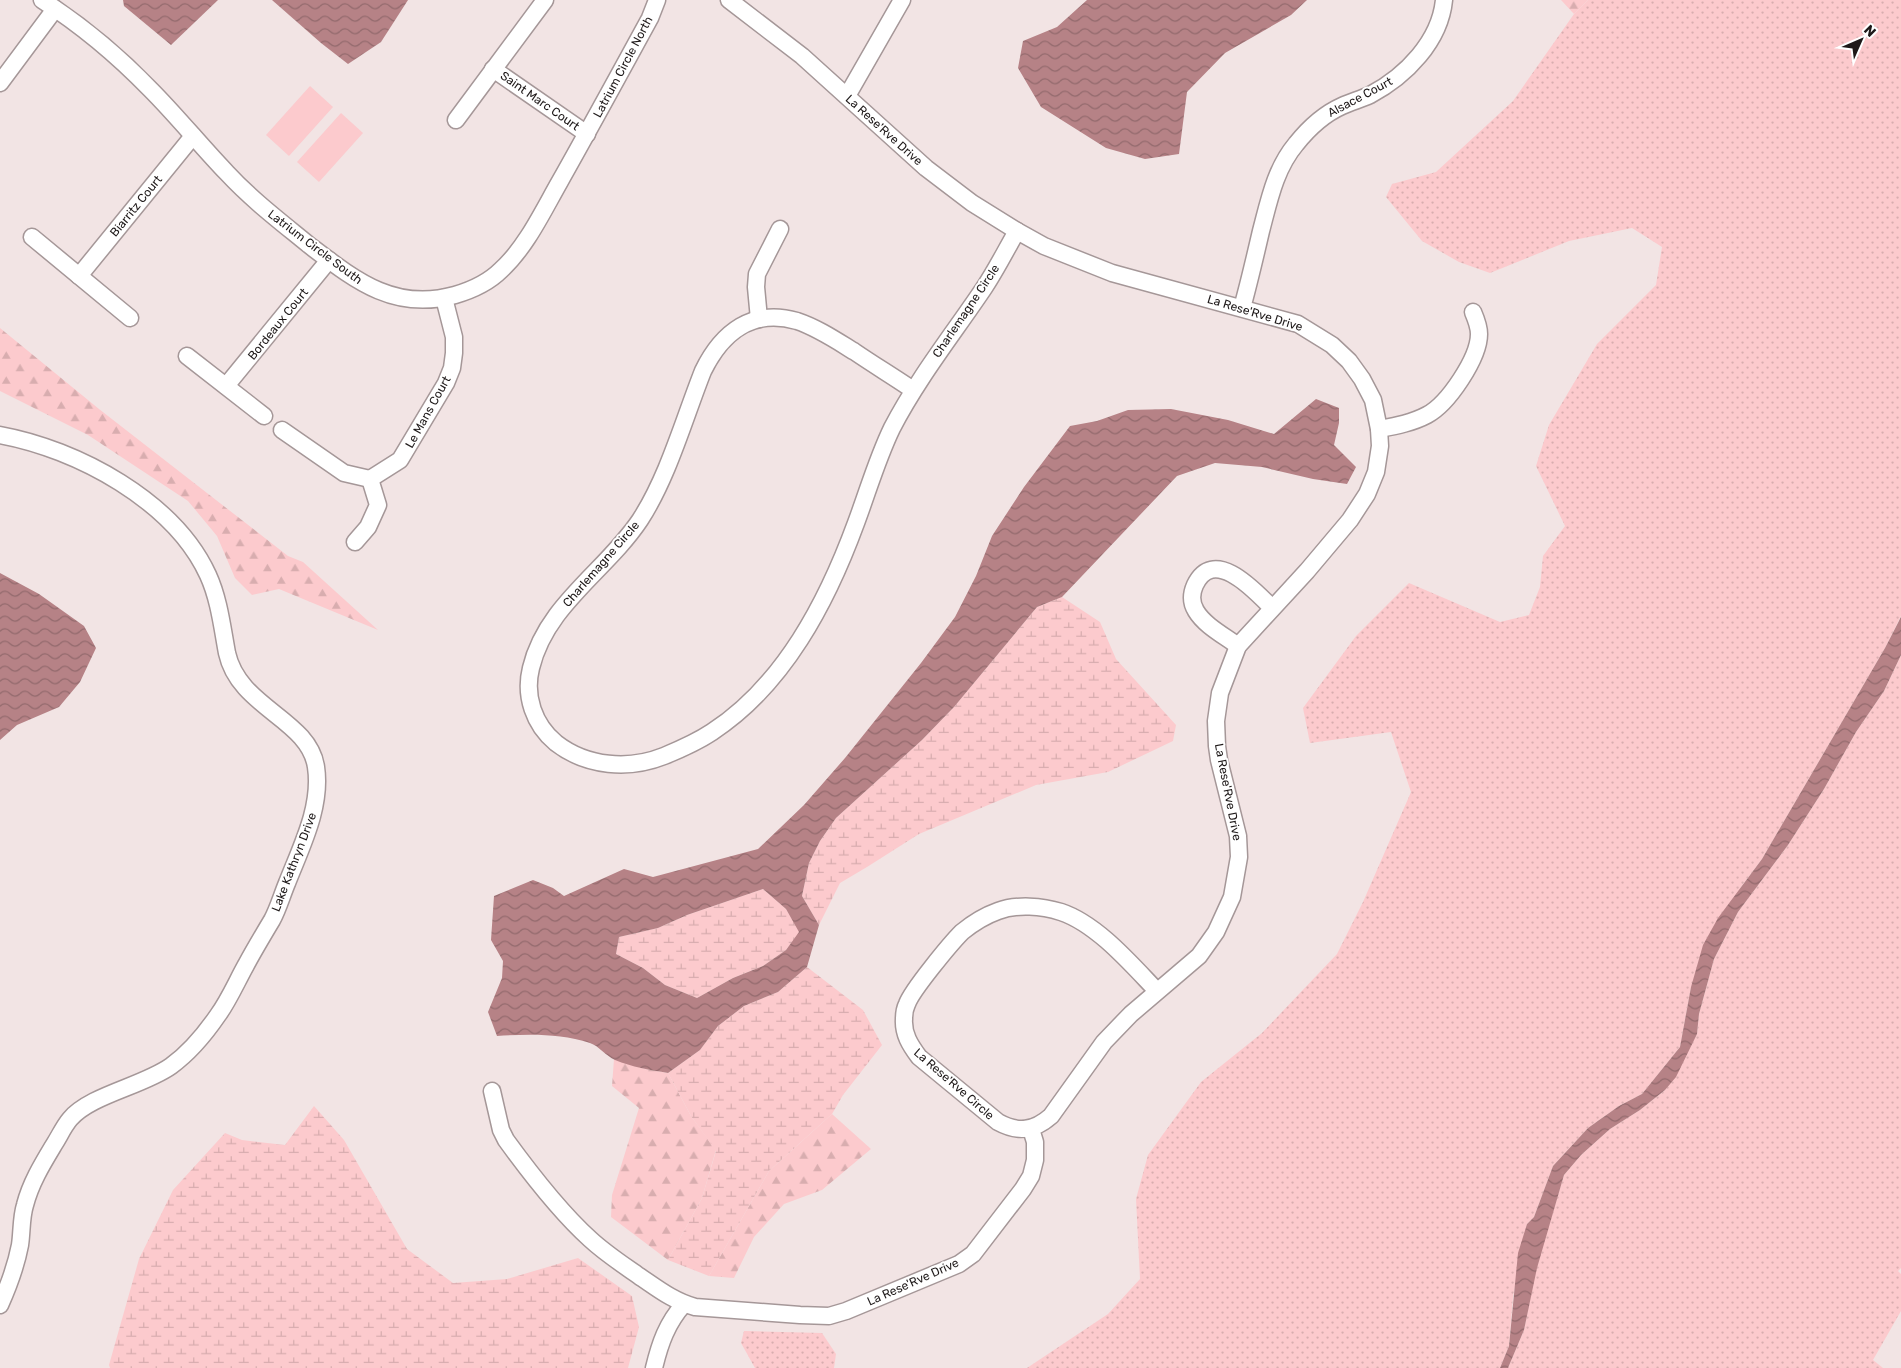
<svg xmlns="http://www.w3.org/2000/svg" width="1901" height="1368" font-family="Rubik,sans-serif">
  <defs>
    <pattern id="grass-dots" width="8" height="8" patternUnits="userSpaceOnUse" patternTransform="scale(1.25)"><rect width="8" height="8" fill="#fccacd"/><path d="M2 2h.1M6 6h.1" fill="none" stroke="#d8adaf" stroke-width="1.8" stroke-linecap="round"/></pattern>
    <pattern id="forest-firs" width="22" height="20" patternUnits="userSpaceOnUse" patternTransform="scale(1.25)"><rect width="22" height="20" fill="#fccacd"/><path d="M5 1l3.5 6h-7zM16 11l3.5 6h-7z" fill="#d8adaf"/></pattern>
    <pattern id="wetland-marsh" width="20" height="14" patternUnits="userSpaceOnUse" patternTransform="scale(1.25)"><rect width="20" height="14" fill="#fccacd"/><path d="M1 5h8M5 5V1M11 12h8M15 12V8" fill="none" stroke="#d8adaf"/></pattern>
    <pattern id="water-waves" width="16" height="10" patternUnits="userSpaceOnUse" patternTransform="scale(1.25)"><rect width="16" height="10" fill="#b68286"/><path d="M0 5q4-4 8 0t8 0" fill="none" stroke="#936a6d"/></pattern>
  </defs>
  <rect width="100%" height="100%" fill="#f2e4e4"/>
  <!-- grass -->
  <g fill="url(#grass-dots)">
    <polygon points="1588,0 1901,0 1901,616 1885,648 1762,859 1741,887 1691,987 1680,1047 1642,1094 1619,1106 1588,1128 1564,1154 1553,1166 1534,1217 1527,1224 1513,1297 1509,1346 1500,1368 1027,1368 1108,1314 1140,1279 1136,1199 1148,1155 1201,1082 1262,1033 1337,954 1363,902 1411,792 1391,732 1310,743 1303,708 1356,636 1409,583 1500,622 1529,615 1540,587 1543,556 1565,526 1536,466 1549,425 1597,344 1656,285 1662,247 1632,228 1569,241 1490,273 1459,262 1422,241 1386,197 1392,184 1436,172 1513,101 1574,14"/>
    <polygon points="1901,655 1901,1268 1898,1271 1901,1274 1901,1311 1873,1360 1883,1368 1508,1368 1524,1330 1536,1268 1564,1175 1581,1155 1610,1129 1640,1110 1665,1090 1697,1034 1699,1014 1714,959 1738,912 1788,845 1824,789 1856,732 1884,691"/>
    <polygon points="744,1331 822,1333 836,1354 834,1368 755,1368 741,1343"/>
  </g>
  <!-- forest -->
  <g fill="url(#forest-firs)">
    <polygon points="1561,0 1588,0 1574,14"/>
    <polygon points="0,328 99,409 288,556 303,562 378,630 279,589 252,595 235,578 217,536 188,501 88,435 0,391"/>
    <polygon points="614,1059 645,1069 668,1073 691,1116 716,1150 702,1198 668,1260 611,1217 612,1195 639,1108 612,1086"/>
    <polygon points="832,1114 871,1149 822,1190 784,1204 754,1237 734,1278 709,1276 769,1171"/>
  </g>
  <!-- wetland -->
  <g fill="url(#wetland-marsh)">
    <polygon points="1062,597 1100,622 1116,659 1176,725 1173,741 1108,772 1036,785 919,834 867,867 840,883 819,925 802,896 809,863 820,841 836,818 922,740 954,707 1037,607"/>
    <polygon points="763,889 786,909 800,932 786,950 763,966 733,978 697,998 665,985 643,968 616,954 619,937 658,928 687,915"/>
    <polygon points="807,967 863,1010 882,1045 843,1095 832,1114 769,1171 709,1276 668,1260 702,1198 716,1151 691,1116 668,1073 700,1050 718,1026 744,1006 778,992"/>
    <polygon points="314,1106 344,1140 407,1249 453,1283 507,1279 578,1258 632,1296 639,1327 628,1368 110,1368 109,1365 139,1259 173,1190 225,1133 242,1140 285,1145"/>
  </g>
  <!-- pitch -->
  <g fill="#fccacd">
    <polygon points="310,86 333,107 289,156 266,135"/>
    <polygon points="341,113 363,133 319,182 297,162"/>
  </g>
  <!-- water -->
  <g fill="url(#water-waves)" fill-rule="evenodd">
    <polygon points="123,0 218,0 171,45 124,6"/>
    <polygon points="272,0 408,0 381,42 348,64 321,43"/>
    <polygon points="1087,0 1307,0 1291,15 1225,53 1187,92 1179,154 1145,159 1106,148 1041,107 1018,68 1023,41 1057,27"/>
    <path d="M1316 399 1339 408V423L1334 445 1356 467 1347 484 1313 479 1262 467 1215 463 1177 476 1062 597 1037 607 954 707 922 740 836 818 820 841 809 863 802 896 819 925 807 967 778 992 744 1006 718 1026 700 1050 668 1073C650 1070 632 1067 615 1060 606 1056 599 1046 590 1043 559 1033 528 1034 497 1036L488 1012 502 978 503 961 491 940 494 896 533 880 553 888 564 896 624 869 653 877 758 849 804 805 845 758 921 663 955 617 976 576 992 536 1024 487 1070 426 1097 421 1128 410 1171 409 1228 420 1274 434ZM763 889 786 909 799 932 786 950 763 966 733 978 697 998 665 985 643 968 616 954 619 937 658 928 687 915Z"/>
    <polygon points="0,573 39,594 84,626 96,648 80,682 59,707 17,725 0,740"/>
    <polygon points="1901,617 1901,655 1884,691 1856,732 1824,789 1788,845 1738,912 1714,959 1699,1014 1697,1034 1676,1077 1665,1090 1640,1110 1610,1129 1581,1155 1564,1175 1537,1268 1524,1330 1508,1368 1500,1368 1509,1346 1518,1253 1527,1224 1534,1217 1553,1166 1588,1128 1619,1106 1642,1094 1680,1047 1691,987 1703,945 1718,918 1762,859 1885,648"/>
  </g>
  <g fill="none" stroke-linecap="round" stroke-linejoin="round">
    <!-- street casing -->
    <g stroke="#a59798" stroke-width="19">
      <g id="street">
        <path d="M42 0C81 25 118 56 150 89 177 116 201 146 227 173 252 200 281 222 309 245 355 280 394 312 455 295 472 290 489 282 501 270 526 247 542 213 559 183 590 128 620 73 650 18L657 0"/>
        <path d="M729 0 802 56 926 168 972 203 1017 231 1044 246 1112 273 1298 324 1332 345 1349 361 1362 379 1373 400 1379 429 1380 446 1376 472 1367 494 1350 520 1307 571 1238 646 1220 693 1216 721 1217 746 1219 760 1238 836 1239 857 1232 897 1216 932 1199 956 1131 1014 1104 1042 1051 1116C1034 1131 1018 1133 998 1122L919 1057C910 1045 903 1034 904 1019 904 1015 905 1008 907 1004 912 990 951 943 962 932 973 923 984 916 998 911 1017 904 1042 906 1061 912 1097 924 1131 964 1157 991"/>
        <polyline points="493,69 587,134"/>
        <polyline points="0,83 55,9"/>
        <polyline points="847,96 902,0"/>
        <polyline points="456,120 545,0"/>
        <polyline points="32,237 130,318"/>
        <polyline points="79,276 193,136"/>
        <path d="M1242 308C1249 283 1255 257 1261 231 1269 201 1275 169 1296 144 1308 129 1324 114 1342 106 1351 102 1361 99 1370 95 1406 76 1440 41 1444 0"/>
        <polyline points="759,319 756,287 757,274 780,229"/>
        <polyline points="187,356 264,416"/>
        <polyline points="226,386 329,260"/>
        <path d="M913 390C894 377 874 365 855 352 837 341 818 328 797 321 753 308 722 332 703 371 684 419 668 477 640 520 606 571 546 605 531 668 524 696 534 725 556 743 587 767 629 770 664 756 681 749 697 742 712 732 784 685 827 602 856 523 868 491 877 459 892 428 918 378 953 334 984 288 996 270 1006 250 1017 231"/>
        <path d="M1379 429C1395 426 1412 423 1427 415 1448 404 1479 358 1479 334 1479 326 1476 319 1473 312"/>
        <polyline points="282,430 344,473 370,479"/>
        <path d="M0 435C77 449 174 501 208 575 219 599 222 626 227 653 239 708 309 719 316 767 322 807 301 847 287 883 282 895 278 909 272 920 263 935 254 950 246 965 237 981 229 1000 218 1015 205 1034 189 1053 171 1066 143 1086 90 1095 70 1119 64 1126 60 1135 55 1143 43 1163 31 1182 25 1205 21 1218 22 1232 20 1245 16 1266 9 1285 0 1305"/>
        <polyline points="355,542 368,527 378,505 370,479 400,460 446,383 452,368 454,353 454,337 444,298"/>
        <path d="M1238 646C1225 636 1205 626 1196 611 1191 603 1191 594 1195 585 1214 545 1256 592 1272 608"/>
        <path d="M492 1091 501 1130 506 1140C530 1173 559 1211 590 1239 605 1253 622 1264 639 1276 657 1288 673 1301 695 1307L800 1315 829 1316 846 1311 959 1264 973 1254 1023 1189 1031 1176 1035 1160V1142L1031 1129"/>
        <path d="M654 1368C660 1343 667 1323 684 1304"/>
      </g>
    </g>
    <!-- street -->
    <use href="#street" stroke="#fff" stroke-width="16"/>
  </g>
  <g text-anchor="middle" stroke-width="4" stroke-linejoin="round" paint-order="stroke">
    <!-- street labels -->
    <g font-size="12" fill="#1e1919" stroke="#fff">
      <text transform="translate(623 67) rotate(-62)" y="4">Latrium Circle North</text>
      <text transform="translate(1360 97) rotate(-28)" y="4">Alsace Court</text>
      <text transform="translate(540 101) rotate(35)" y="4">Saint Marc Court</text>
      <text transform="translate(884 130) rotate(42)" y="4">La Rese'Rve Drive</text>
      <text transform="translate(136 206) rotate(-51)" y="4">Biarritz Court</text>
      <text transform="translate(315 247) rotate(37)" y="4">Latrium Circle South</text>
      <text transform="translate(966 311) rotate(-56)" y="4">Charlemagne Circle</text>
      <text transform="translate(1255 313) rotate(17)" y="4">La Rese'Rve Drive</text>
      <text transform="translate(278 324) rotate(-51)" y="4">Bordeaux Court</text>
      <text transform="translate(428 412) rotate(-61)" y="4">Le Mans Court</text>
      <text transform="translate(601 564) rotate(-49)" y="4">Charlemagne Circle</text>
      <text transform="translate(1228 792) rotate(79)" y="4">La Rese'Rve Drive</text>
      <text transform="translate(294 862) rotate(-69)" y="4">Lake Kathryn Drive</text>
      <text transform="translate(954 1084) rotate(41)" y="4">La Rese'Rve Circle</text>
      <text transform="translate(913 1282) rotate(-24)" y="4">La Rese'Rve Drive</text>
    </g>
  </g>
  <!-- north arrow -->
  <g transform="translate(1861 40) rotate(45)" stroke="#ffffff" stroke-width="4" paint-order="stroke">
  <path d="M0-4L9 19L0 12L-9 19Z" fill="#1e1919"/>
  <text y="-8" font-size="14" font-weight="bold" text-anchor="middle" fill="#1e1919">N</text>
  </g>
</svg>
